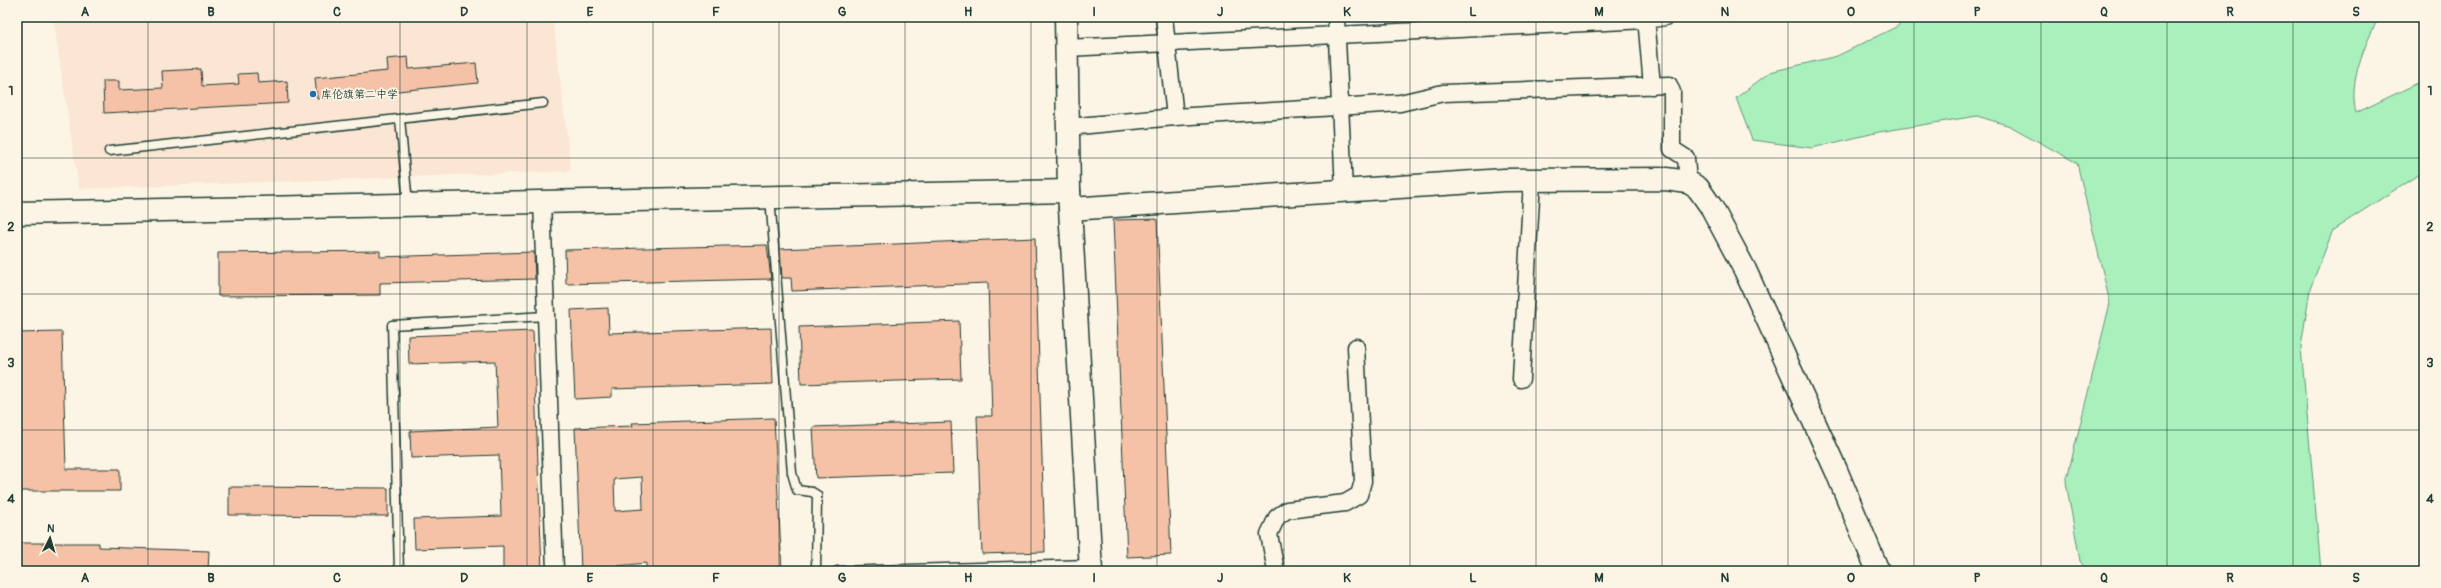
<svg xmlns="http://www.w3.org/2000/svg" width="2441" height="588" font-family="Pangolin,'LXGW WenKai TC',sans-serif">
  <rect width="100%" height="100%" fill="#fcf5e5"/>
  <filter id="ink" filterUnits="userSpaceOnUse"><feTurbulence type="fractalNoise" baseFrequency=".025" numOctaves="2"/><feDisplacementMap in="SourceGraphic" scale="8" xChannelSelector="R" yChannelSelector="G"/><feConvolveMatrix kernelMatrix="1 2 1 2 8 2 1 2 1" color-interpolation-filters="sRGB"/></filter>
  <g filter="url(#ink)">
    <!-- built -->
    <polygon fill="#fae6d2" points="53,17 553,17 571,171 79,189"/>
    <!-- green -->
    <path fill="#a9f0bc" stroke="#649678" d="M1904 17H2379C2365 45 2348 81 2356 113L2424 80V171L2333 230 2310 289 2301 347 2321 571H2087L2080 561 2066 482 2110 303 2077 163 2010 126 1977 116 1879 132 1812 148 1752 140 1736 98 1770 72 1837 56 1898 26Z"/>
    <!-- building -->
    <g fill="#f6c2a7" stroke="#1f3d34" fill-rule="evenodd">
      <polygon points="408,57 409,69 476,63 478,83 317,99 315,78 388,71 387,59"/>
      <polygon points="201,69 202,86 239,84 238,74 257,73 258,83 287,81 288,103 104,113 103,81 119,81 119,90 163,88 162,71"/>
      <polygon points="1157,219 1171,555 1127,557 1113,220"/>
      <polygon points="1035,238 1045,552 982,554 977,416 992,416 988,283 792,291 791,278 782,278 780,249"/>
      <polygon points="767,245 771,279 566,284 565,250"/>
      <polygon points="380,251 380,257 534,252 535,279 380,283 380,295 218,296 218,253"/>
      <polygon points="608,308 609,333 771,328 773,384 612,389 612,397 575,399 571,310"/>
      <polygon points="959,321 961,379 801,384 799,327"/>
      <polygon points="533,331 542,571 503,571 503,546 415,549 414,519 501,516 499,455 411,458 410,431 498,427 495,361 409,364 408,336"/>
      <polygon points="62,332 66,469 120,469 120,491 17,491 17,333"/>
      <path d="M774 418 782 571H646V563L617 566 618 569 581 570 575 428 633 426 632 423ZM642 477 643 509 615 511 614 479Z"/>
      <polygon points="951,422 953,473 816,478 813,427"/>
      <polygon points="229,487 388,488 388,516 229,515"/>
      <polygon points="17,543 99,543 99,547 209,551 208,571 17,571"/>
    </g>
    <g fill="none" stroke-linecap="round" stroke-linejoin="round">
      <!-- lane casing -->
      <g stroke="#1f3d34" stroke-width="11">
        <g id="lane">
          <polyline points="400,119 408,204"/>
          <polyline points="109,151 543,103"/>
          <polyline points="770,197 792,473 797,490 812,492 817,495 816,571"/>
          <polyline points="399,571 392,325 546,316"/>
          <polyline points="837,571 1090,564"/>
        </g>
      </g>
      <!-- street casing -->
      <g stroke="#1f3d34" stroke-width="19">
        <g id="street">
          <polyline points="1164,17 1175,117"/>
          <polyline points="1336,17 1344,191"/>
          <polyline points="1646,17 1652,86"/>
          <polyline points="1066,48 1647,20 1665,17"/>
          <polyline points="1068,127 1175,117 1400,103 1443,93 1669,85 1672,92 1672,149 1686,158 1688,182"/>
          <polyline points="542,201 555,571"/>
          <polyline points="1521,379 1532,180"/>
          <polyline points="1276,571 1269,534 1277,517 1287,510 1345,503 1359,495 1363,481 1356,347"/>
        </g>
      </g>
      <!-- secondary casing -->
      <g stroke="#1f3d34" stroke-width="25">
        <g id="secondary">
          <polyline points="1066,17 1069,191 1091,571"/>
          <polyline points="1070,209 1504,180 1666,179 1688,182 1698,188 1712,208 1745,270 1836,470 1878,571"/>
          <polyline points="17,213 1069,191"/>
        </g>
      </g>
      <!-- lane -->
      <use href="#lane" stroke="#fcf5e5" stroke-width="8"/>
      <!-- street -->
      <use href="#street" stroke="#fcf5e5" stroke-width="16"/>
      <!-- secondary -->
      <use href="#secondary" stroke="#fcf5e5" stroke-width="22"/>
    </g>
  </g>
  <!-- grid -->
  <path fill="none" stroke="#1f3d34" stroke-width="1" stroke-opacity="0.55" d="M148 17V571M274 17V571M400 17V571M527 17V571M653 17V571M779 17V571M905 17V571M1031 17V571M1157 17V571M1284 17V571M1410 17V571M1536 17V571M1662 17V571M1788 17V571M1914 17V571M2041 17V571M2167 17V571M2293 17V571M17 158H2424M17 294H2424M17 430H2424"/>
  <!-- markers -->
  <circle fill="#1f6fb2" stroke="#fcf5e5" stroke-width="1.5" cx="313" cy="94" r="4"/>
  <g text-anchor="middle" stroke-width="3.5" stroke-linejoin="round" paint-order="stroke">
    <!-- poi labels -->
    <g font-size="11" fill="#1f3d34" stroke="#fcf5e5" text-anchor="start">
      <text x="321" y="98">库伦旗第二中学</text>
    </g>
  </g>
  <!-- margin -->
  <rect width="2441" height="588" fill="none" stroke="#fcf5e5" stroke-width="44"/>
  <!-- north arrow -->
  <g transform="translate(50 538) rotate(5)" stroke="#fcf5e5" stroke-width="3" paint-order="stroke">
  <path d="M0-3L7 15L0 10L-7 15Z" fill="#1f3d34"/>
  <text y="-6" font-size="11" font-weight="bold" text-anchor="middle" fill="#1f3d34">N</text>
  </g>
  <rect x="22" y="22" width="2397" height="544" fill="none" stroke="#1f3d34" stroke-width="1.5"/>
  <g font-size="13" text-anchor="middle" font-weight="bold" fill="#1f3d34">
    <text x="85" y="16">A</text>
    <text x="211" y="16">B</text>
    <text x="337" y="16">C</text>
    <text x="464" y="16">D</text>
    <text x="590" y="16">E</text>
    <text x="716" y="16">F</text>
    <text x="842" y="16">G</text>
    <text x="968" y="16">H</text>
    <text x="1094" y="16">I</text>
    <text x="1220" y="16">J</text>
    <text x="1347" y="16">K</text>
    <text x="1473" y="16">L</text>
    <text x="1599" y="16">M</text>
    <text x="1725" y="16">N</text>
    <text x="1851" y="16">O</text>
    <text x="1977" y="16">P</text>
    <text x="2104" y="16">Q</text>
    <text x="2230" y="16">R</text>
    <text x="2356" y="16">S</text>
    <text x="11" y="95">1</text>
    <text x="2430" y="95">1</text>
    <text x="11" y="231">2</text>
    <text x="2430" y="231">2</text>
    <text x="11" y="367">3</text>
    <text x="2430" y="367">3</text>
    <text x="11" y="503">4</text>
    <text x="2430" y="503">4</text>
    <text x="85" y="582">A</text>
    <text x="211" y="582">B</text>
    <text x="337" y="582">C</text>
    <text x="464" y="582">D</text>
    <text x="590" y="582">E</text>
    <text x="716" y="582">F</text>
    <text x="842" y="582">G</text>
    <text x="968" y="582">H</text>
    <text x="1094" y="582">I</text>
    <text x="1220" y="582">J</text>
    <text x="1347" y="582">K</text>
    <text x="1473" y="582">L</text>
    <text x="1599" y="582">M</text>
    <text x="1725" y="582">N</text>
    <text x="1851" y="582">O</text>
    <text x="1977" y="582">P</text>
    <text x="2104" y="582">Q</text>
    <text x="2230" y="582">R</text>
    <text x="2356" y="582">S</text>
  </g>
</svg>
